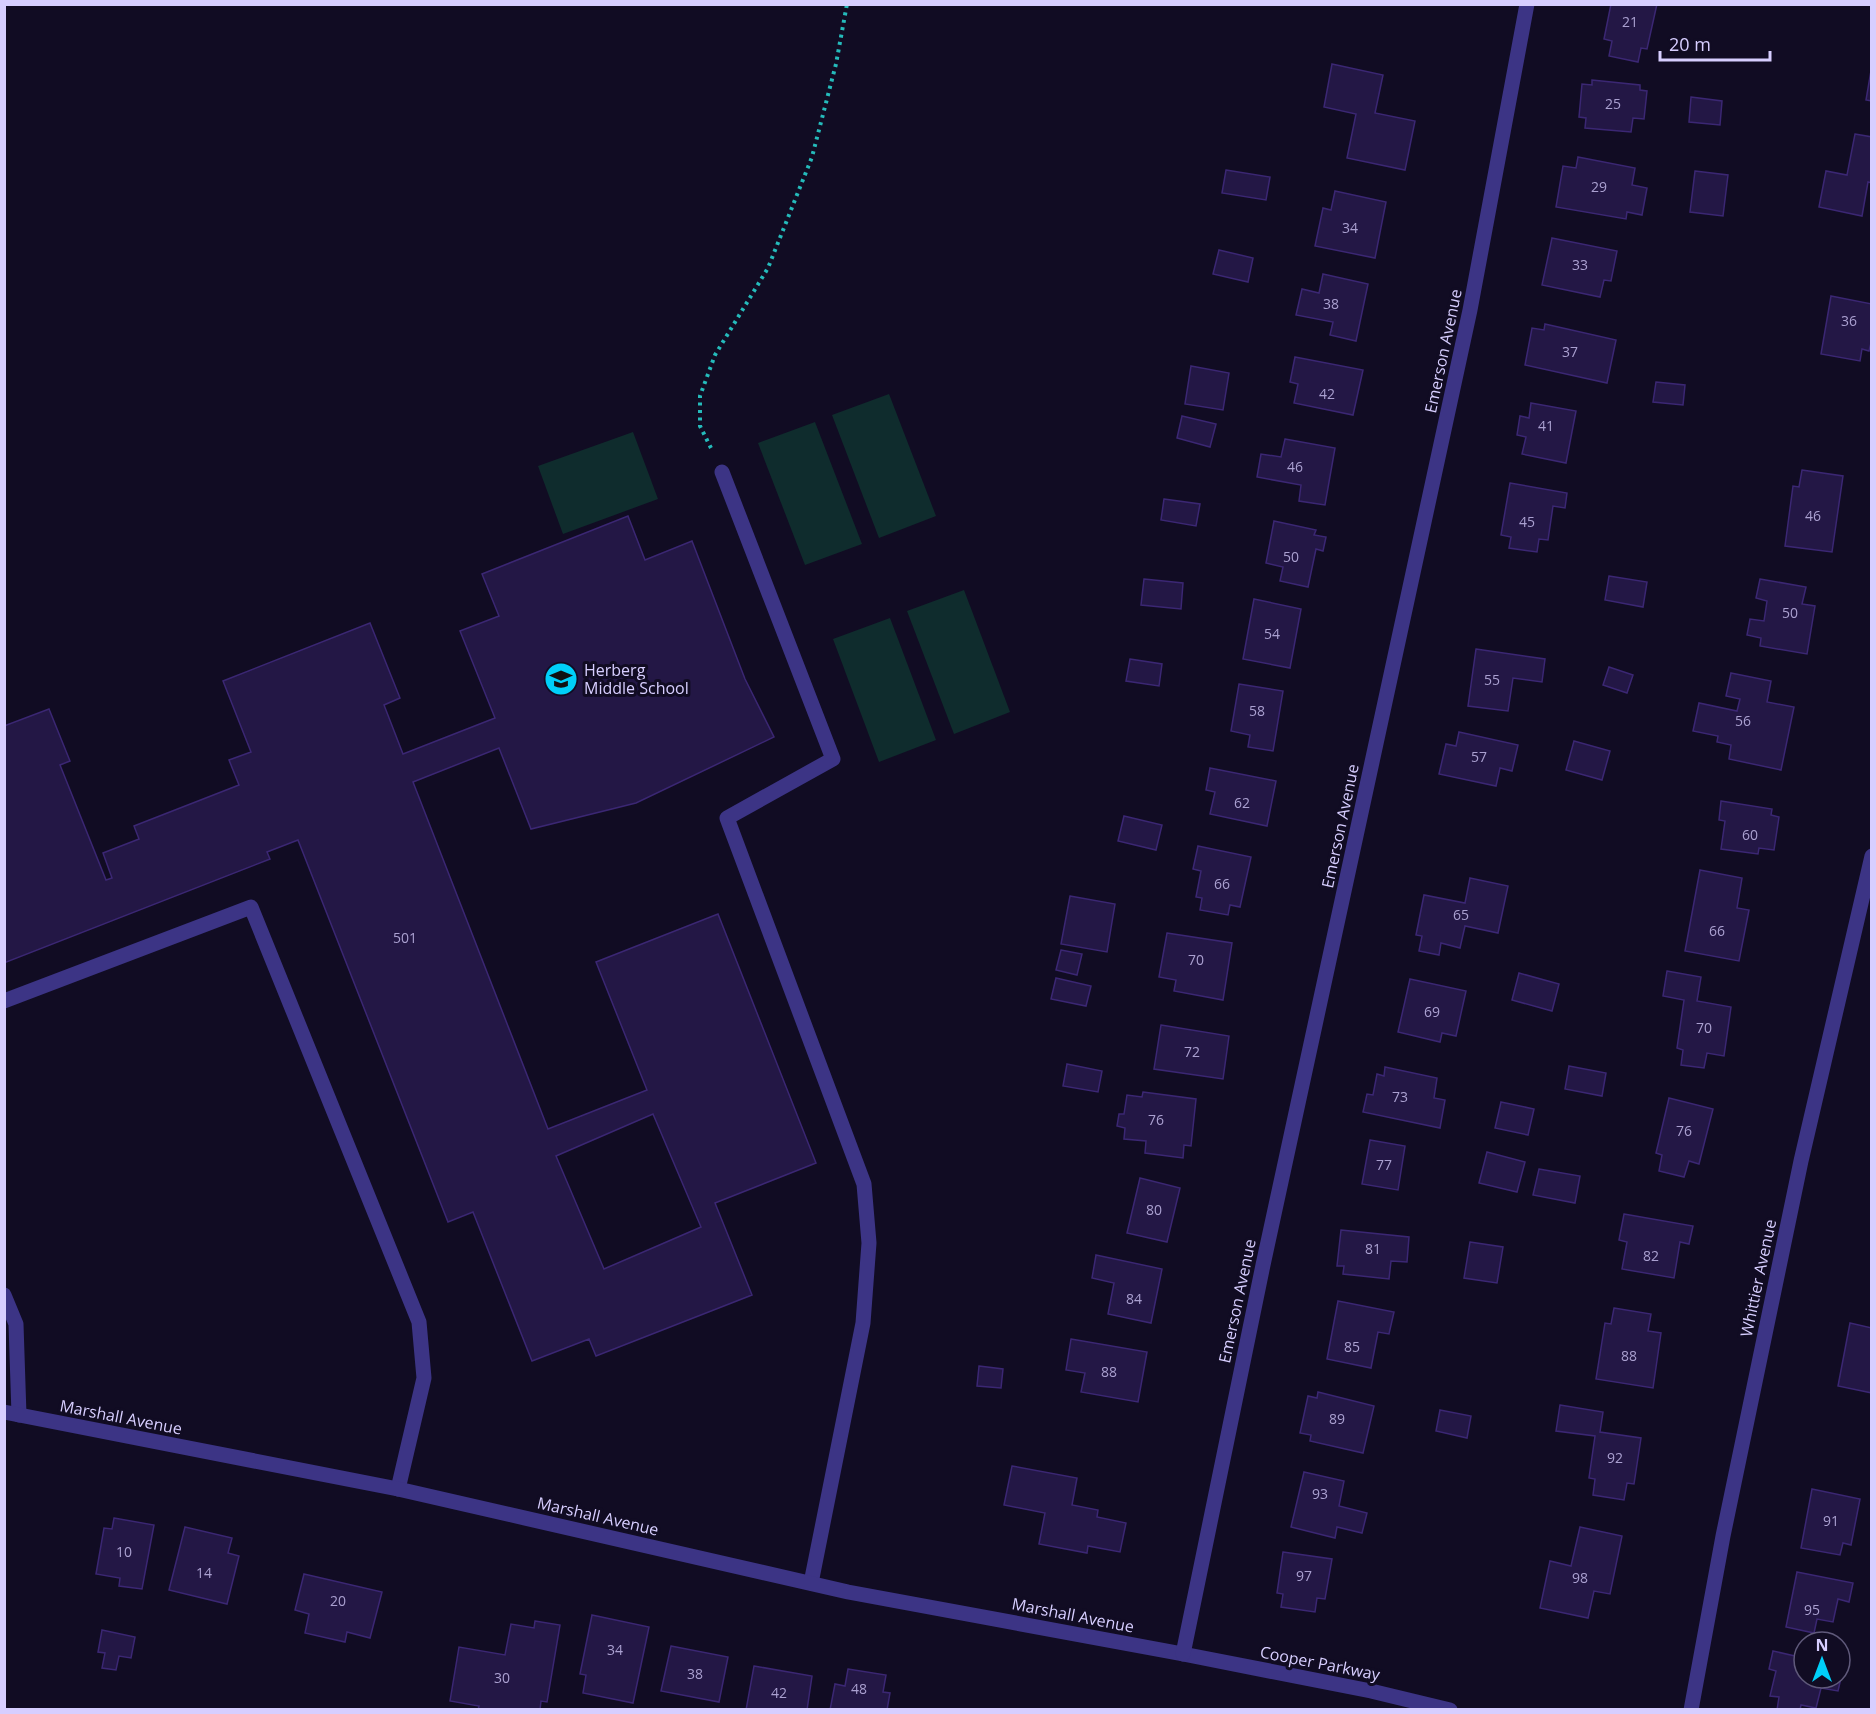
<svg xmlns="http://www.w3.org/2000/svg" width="1876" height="1714" font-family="'Open Sans',sans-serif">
  <rect width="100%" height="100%" fill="#110c23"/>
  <!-- green -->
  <g fill="#0f2c2d">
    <polygon points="889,394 936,516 879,538 832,415"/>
    <polygon points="815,422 862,544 805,565 758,443"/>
    <polygon points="633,432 658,499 563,534 538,466"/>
    <polygon points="964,590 1010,712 954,734 907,611"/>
    <polygon points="890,618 936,740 879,762 833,639"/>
  </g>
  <!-- building -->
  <g fill="#231745" stroke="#3b2773" stroke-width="1.5" fill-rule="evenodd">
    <polygon points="1611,4 1657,4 1647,49 1641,48 1638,62 1609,56 1612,41 1604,39"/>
    <polygon points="1332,64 1383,75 1375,113 1415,121 1405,170 1347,158 1356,114 1324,107"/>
    <polygon points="1872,65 1872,101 1866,100"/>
    <polygon points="1592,80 1640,85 1640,90 1647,91 1644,119 1633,118 1631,132 1585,128 1586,118 1579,117 1582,84 1592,85"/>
    <polygon points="1691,97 1722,101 1720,125 1689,122"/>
    <polygon points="1855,134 1872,137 1872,183 1868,182 1862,216 1819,207 1826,171 1847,175"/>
    <polygon points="1578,157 1635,168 1632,185 1647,188 1642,215 1627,212 1626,219 1556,207 1563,166 1576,168"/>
    <polygon points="1226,170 1270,177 1266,200 1222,193"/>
    <polygon points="1695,171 1728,175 1723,216 1690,212"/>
    <polygon points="1335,191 1386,202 1375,258 1315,246 1323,208 1331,210"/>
    <polygon points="1552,238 1617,251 1611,281 1604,280 1600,297 1542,285"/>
    <polygon points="1219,250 1253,258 1248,282 1213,274"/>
    <polygon points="1323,274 1368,284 1356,341 1330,335 1333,322 1296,315 1302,289 1319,293"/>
    <polygon points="1831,296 1872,304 1872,339 1869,351 1862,349 1860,361 1821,354"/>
    <polygon points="1545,324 1616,340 1607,383 1525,365 1532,328 1544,330"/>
    <polygon points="1295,357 1363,370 1353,415 1294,403 1298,384 1290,382"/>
    <polygon points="1191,366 1229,373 1223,410 1185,404"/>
    <polygon points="1656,382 1685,385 1683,405 1653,402"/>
    <polygon points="1531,403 1576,411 1566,463 1522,454 1526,437 1517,435 1520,416 1529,418"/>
    <polygon points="1182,416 1216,424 1210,447 1177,438"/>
    <polygon points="1285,439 1335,448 1325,505 1299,501 1301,485 1257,477 1261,454 1281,457"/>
    <polygon points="1802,470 1843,476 1832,552 1785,546 1793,486 1799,487"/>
    <polygon points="1510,483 1567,493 1565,508 1553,506 1548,540 1539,539 1537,552 1509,548 1511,537 1501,535"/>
    <polygon points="1164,499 1200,504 1196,526 1161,520"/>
    <path d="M628 516 645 560 692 541 745 679 774 737 636 803 531 829 499 748 413 782 548 1129 647 1090 596 962 718 914 816 1163 715 1203 752 1295 596 1356 589 1339 532 1361 473 1212 448 1222 298 840 267 852 270 859 4 963V726L49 709 70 761 60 765 106 880 112 878 103 853 139 839 134 826 239 785 229 760 251 752 223 681 370 623 400 698 384 705 403 754 495 718 460 631 499 616 482 574ZM653 1114 701 1227 604 1269 556 1156Z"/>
    <polygon points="1274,521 1316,530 1314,535 1326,537 1323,551 1316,549 1308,587 1280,581 1283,567 1266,563"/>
    <polygon points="1609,576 1647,582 1643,607 1605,600"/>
    <polygon points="1144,579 1183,583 1181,609 1141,605"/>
    <polygon points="1760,579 1806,587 1802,604 1815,606 1807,654 1760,646 1761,638 1747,635 1750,619 1764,621 1767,601 1756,598"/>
    <polygon points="1254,599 1301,609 1290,668 1243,659"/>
    <polygon points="1476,649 1545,659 1542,682 1513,678 1508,711 1468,706"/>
    <polygon points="1130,659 1162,664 1159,686 1126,681"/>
    <polygon points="1609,667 1633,675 1627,693 1603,685"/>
    <polygon points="1731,673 1771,681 1767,702 1794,707 1781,770 1729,759 1731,745 1717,742 1718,736 1693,731 1699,703 1737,711 1740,699 1726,696"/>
    <polygon points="1239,684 1283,691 1273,751 1248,747 1250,735 1231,731"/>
    <polygon points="1459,732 1518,745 1512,771 1500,768 1496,786 1439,774 1446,744 1456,746"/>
    <polygon points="1574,741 1610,751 1602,780 1566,770"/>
    <polygon points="1210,768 1276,781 1267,826 1210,814 1215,792 1206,790"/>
    <polygon points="1721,801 1772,809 1771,815 1779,817 1774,850 1759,848 1758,854 1721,849 1725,821 1719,820"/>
    <polygon points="1124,816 1162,825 1156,850 1118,841"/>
    <polygon points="1198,846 1251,857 1240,907 1230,905 1228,915 1200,910 1202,898 1196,897 1201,871 1193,869"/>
    <polygon points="1700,870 1742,878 1737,908 1749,910 1739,961 1685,951"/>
    <polygon points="1470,878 1508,886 1498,933 1465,926 1460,948 1441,943 1439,955 1419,951 1422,936 1416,935 1424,895 1465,903"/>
    <polygon points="1070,896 1115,904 1107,952 1061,944"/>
    <polygon points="1167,933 1232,943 1223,1000 1174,991 1176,980 1159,977"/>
    <polygon points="1061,950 1082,954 1077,975 1056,970"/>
    <polygon points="1667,971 1701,977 1697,1001 1731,1007 1724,1056 1707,1053 1704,1068 1681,1065 1683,1050 1677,1048 1684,1000 1663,996"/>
    <polygon points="1519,973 1559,984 1552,1011 1512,1000"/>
    <polygon points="1056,978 1091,986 1086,1006 1051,999"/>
    <polygon points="1410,979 1466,991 1456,1036 1442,1033 1440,1042 1398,1032"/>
    <polygon points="1161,1025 1229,1036 1223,1079 1154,1069"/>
    <polygon points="1067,1064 1102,1071 1098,1092 1063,1086"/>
    <polygon points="1569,1066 1606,1073 1602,1096 1565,1089"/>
    <polygon points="1385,1067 1437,1078 1434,1098 1445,1100 1440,1128 1363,1112 1367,1094 1373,1095 1377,1074 1384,1076"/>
    <polygon points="1143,1092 1196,1099 1191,1146 1184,1145 1183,1158 1145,1153 1146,1141 1124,1139 1125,1128 1117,1126 1119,1114 1124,1114 1127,1095 1142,1097"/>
    <polygon points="1669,1098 1713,1109 1699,1164 1689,1161 1684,1177 1659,1171 1662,1155 1656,1153"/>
    <polygon points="1501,1102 1534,1109 1528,1135 1495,1128"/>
    <polygon points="1370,1140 1405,1146 1398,1190 1362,1184"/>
    <polygon points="1487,1152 1525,1162 1517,1192 1479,1183"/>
    <polygon points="1539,1169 1580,1176 1575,1203 1533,1195"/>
    <polygon points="1140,1178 1180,1188 1167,1242 1127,1233"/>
    <polygon points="1624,1214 1693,1226 1689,1244 1680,1242 1674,1278 1622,1269 1627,1242 1619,1240"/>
    <polygon points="1341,1230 1409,1237 1407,1262 1391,1261 1389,1279 1343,1274 1344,1266 1337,1266"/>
    <polygon points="1470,1242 1503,1247 1497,1283 1464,1278"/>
    <polygon points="1096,1255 1162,1269 1151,1323 1108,1314 1114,1283 1092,1278"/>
    <polygon points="1338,1301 1394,1312 1389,1334 1378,1332 1371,1368 1327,1359"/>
    <polygon points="1614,1308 1651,1314 1648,1331 1661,1333 1653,1388 1596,1379 1605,1323 1611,1324"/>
    <polygon points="1850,1323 1872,1328 1872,1393 1838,1386"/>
    <polygon points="1071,1339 1147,1352 1138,1402 1081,1392 1085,1373 1066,1370"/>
    <polygon points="979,1366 1003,1369 1001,1388 977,1386"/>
    <polygon points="1318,1392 1374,1406 1363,1453 1310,1441 1311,1435 1300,1433 1308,1396 1317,1398"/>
    <polygon points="1560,1405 1603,1412 1600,1432 1641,1438 1634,1484 1627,1483 1624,1500 1593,1495 1595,1479 1589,1478 1595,1436 1556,1431"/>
    <polygon points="1440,1410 1471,1416 1467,1438 1436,1431"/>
    <polygon points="1012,1466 1077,1478 1072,1505 1098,1510 1097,1517 1126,1523 1120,1552 1088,1546 1087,1553 1039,1544 1045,1513 1004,1505"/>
    <polygon points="1304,1472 1344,1481 1339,1506 1367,1513 1362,1533 1337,1527 1335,1538 1291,1527"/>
    <polygon points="1812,1489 1860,1499 1851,1545 1843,1543 1840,1555 1801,1548"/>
    <polygon points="114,1518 154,1525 142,1589 119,1586 120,1578 96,1574 104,1528 112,1529"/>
    <polygon points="185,1527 232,1538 228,1553 239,1556 227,1604 169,1590"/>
    <polygon points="1580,1527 1622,1536 1610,1594 1594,1591 1588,1618 1540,1608 1550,1561 1571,1566"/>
    <polygon points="1283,1552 1332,1559 1325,1599 1317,1598 1315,1612 1281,1607 1283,1594 1277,1593"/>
    <polygon points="1797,1572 1853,1583 1849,1602 1838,1599 1833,1622 1817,1619 1814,1633 1786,1627"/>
    <polygon points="304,1574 382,1592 370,1638 347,1632 345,1642 305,1633 309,1614 295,1610"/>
    <polygon points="592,1615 649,1627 633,1703 583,1693 586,1675 580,1674"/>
    <polygon points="535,1621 560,1625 547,1702 541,1701 540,1710 478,1710 479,1706 450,1701 459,1647 505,1655 511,1624 534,1628"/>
    <polygon points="102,1630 135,1637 131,1658 119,1656 116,1670 102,1668 105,1653 98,1652"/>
    <polygon points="671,1646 728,1657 719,1702 661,1691"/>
    <polygon points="1773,1651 1804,1658 1804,1678 1840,1678 1840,1673 1842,1674 1838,1691 1821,1688 1816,1708 1801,1705 1800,1710 1777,1710 1779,1697 1770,1696 1776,1671 1769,1669"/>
    <polygon points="754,1666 812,1676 807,1710 746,1710"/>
    <polygon points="848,1669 886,1675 883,1692 890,1693 887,1710 830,1710 835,1684 845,1686"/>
  </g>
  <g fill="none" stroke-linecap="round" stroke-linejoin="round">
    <!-- path -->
    <polyline stroke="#25bbbb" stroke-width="4" stroke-dasharray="3 4.5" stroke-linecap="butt" points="711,448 700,426 700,396 715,355 768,268 812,157 836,64 847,4"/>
    <!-- service -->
    <g stroke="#3c3485" stroke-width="15">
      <polyline points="722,472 833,759 727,818 864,1184 869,1243 863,1323 811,1583"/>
      <polyline points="4,1001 251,907 419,1322 424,1378 398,1489"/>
      <polyline points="4,1295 16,1324 19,1415"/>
    </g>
    <!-- minor -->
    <g stroke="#3c3485" stroke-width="15">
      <polyline points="4,1412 398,1489 848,1592 1183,1654 1371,1691 1450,1710"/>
      <polyline points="1183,1654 1263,1265 1470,310 1527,4"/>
      <polyline points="1691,1710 1723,1536 1801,1161 1872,856"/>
    </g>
  </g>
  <!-- icons -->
  <defs>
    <g id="school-disc" transform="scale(1.725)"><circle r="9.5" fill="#00d0f9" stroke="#110c23"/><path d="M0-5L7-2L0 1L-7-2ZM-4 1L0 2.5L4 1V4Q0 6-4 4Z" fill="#111"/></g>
  </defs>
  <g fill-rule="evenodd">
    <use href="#school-disc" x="561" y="679"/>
  </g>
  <g text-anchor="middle" stroke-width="6" stroke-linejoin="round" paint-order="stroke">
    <!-- number labels -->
    <g font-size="14" fill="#aaa0d0">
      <text x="1630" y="27">21</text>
      <text x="1613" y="109">25</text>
      <text x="1599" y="192">29</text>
      <text x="1350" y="233">34</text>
      <text x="1580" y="270">33</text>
      <text x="1331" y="309">38</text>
      <text x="1849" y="326">36</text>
      <text x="1570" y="357">37</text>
      <text x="1327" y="399">42</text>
      <text x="1546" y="431">41</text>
      <text x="1295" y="472">46</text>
      <text x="1813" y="521">46</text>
      <text x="1527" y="527">45</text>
      <text x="1291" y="562">50</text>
      <text x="1790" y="618">50</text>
      <text x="1272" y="639">54</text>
      <text x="1492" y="685">55</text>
      <text x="1257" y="716">58</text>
      <text x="1743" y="726">56</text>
      <text x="1479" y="762">57</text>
      <text x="1242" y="808">62</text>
      <text x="1750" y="840">60</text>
      <text x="1222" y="889">66</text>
      <text x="1461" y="920">65</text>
      <text x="1717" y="936">66</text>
      <text x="405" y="943">501</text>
      <text x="1196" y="965">70</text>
      <text x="1432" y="1017">69</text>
      <text x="1704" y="1033">70</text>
      <text x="1192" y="1057">72</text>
      <text x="1400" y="1102">73</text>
      <text x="1156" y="1125">76</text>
      <text x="1684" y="1136">76</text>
      <text x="1384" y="1170">77</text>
      <text x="1154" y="1215">80</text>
      <text x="1373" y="1254">81</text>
      <text x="1651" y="1261">82</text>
      <text x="1134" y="1304">84</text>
      <text x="1352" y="1352">85</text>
      <text x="1629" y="1361">88</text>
      <text x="1109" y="1377">88</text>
      <text x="1337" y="1424">89</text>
      <text x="1615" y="1463">92</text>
      <text x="1320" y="1499">93</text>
      <text x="1831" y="1526">91</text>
      <text x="124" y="1557">10</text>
      <text x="204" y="1578">14</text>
      <text x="1304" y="1581">97</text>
      <text x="1580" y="1583">98</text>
      <text x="338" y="1606">20</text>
      <text x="1812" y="1615">95</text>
      <text x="615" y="1655">34</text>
      <text x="695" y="1679">38</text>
      <text x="502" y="1683">30</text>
      <text x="859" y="1694">48</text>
      <text x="779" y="1698">42</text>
    </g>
    <!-- street labels -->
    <g font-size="16" fill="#d7ceff" stroke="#110c23">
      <text transform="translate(1443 351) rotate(-78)" y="6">Emerson Avenue</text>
      <text transform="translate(1340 826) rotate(-78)" y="6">Emerson Avenue</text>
      <text transform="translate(1758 1278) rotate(-78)" y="6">Whittier Avenue</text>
      <text transform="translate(1237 1301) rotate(-78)" y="6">Emerson Avenue</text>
      <text transform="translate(121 1417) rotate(11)" y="6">Marshall Avenue</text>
      <text transform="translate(598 1516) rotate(13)" y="6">Marshall Avenue</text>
      <text transform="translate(1073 1615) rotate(11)" y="6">Marshall Avenue</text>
      <text transform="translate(1320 1663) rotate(11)" y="6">Cooper Parkway</text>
    </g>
    <!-- poi labels -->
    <g font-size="16" fill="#d7ceff" stroke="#110c23" text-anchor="start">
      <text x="584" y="676">Herberg<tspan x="584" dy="18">Middle School</tspan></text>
    </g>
  </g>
  <!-- border -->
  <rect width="1876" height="1714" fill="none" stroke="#d7ceff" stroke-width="12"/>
  <!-- north arrow -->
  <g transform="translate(1822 1660)"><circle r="28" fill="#110c23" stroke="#605a7b" stroke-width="1.5"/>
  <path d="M0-4.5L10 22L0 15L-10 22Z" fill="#00d0f9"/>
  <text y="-9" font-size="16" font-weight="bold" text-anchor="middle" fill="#d7ceff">N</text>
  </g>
  <!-- scale -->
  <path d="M1660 51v9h110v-9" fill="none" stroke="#d7ceff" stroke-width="3"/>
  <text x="1669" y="51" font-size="18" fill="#d7ceff" stroke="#110c23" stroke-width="4.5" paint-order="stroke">20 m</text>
</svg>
